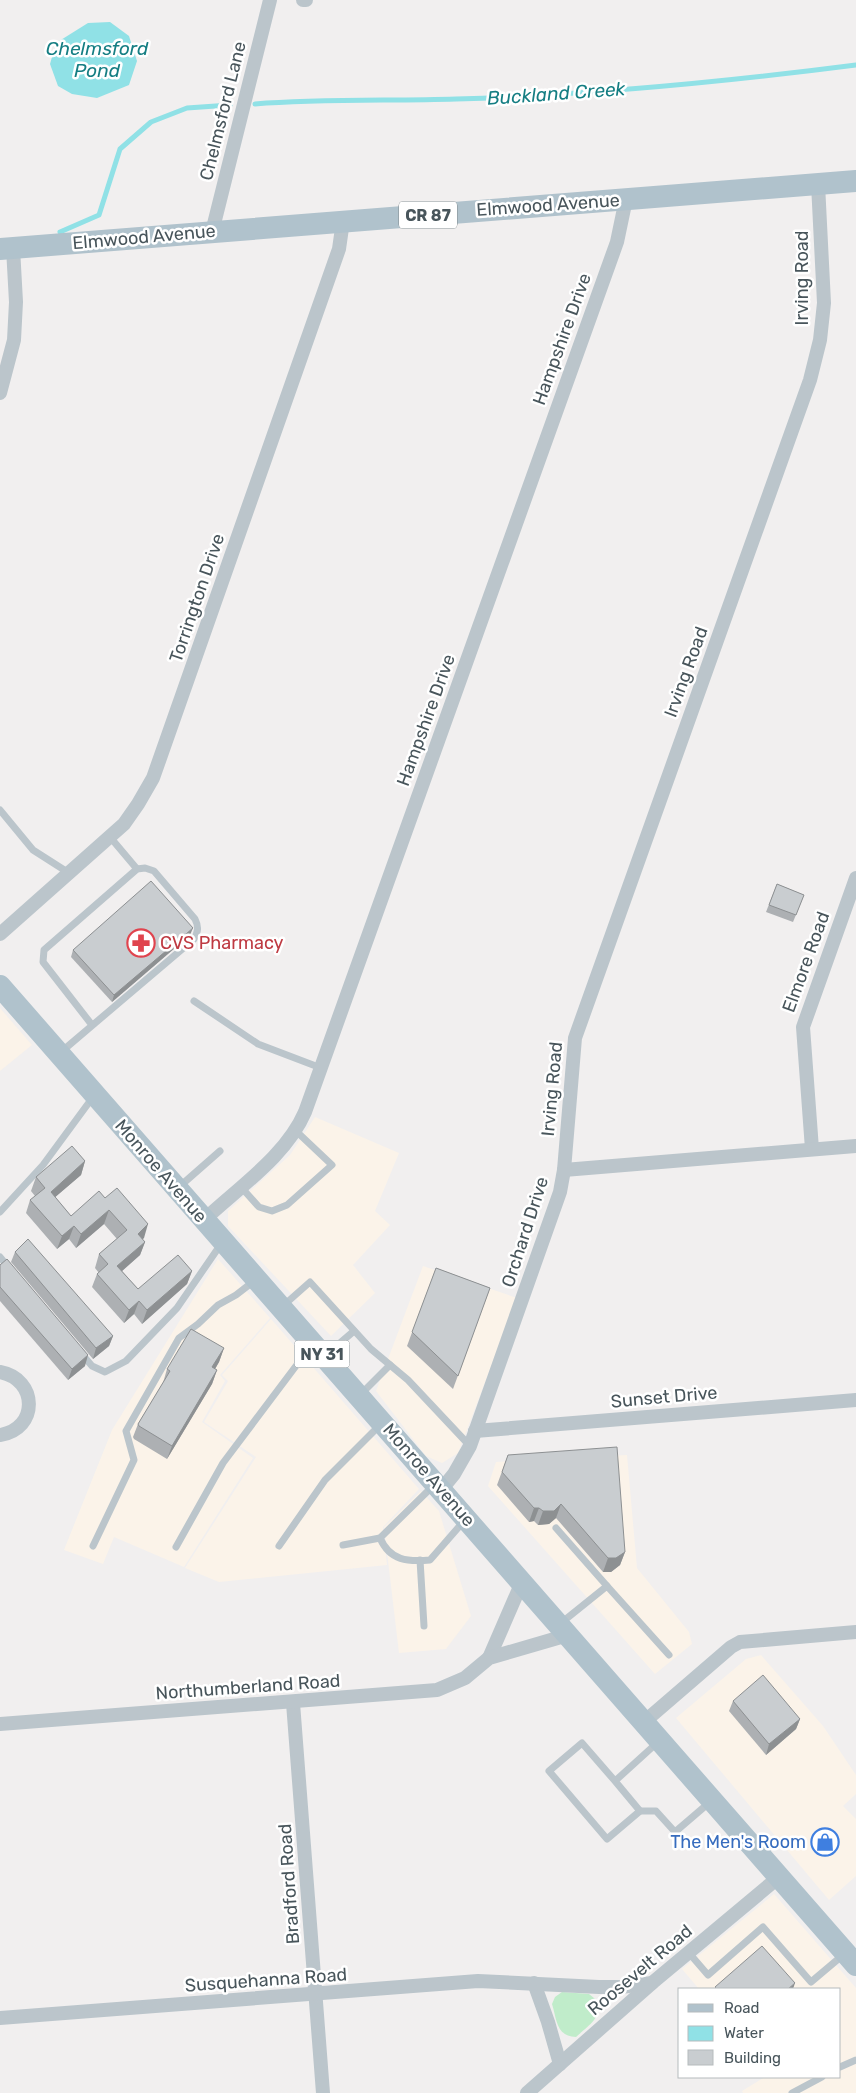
<svg xmlns="http://www.w3.org/2000/svg" width="856" height="2093" font-family="Rubik,sans-serif">
  <rect width="100%" height="100%" fill="#f1efef"/>
  <!-- commercial -->
  <g fill="#fbf3e9">
    <polygon points="0,1008 32,1045 0,1071"/>
    <polygon points="315,1117 399,1153 375,1211 390,1225 353,1265 375,1293 331,1336 228,1226 228,1211 290,1155"/>
    <polygon points="218,1259 270,1318 220,1375 225,1381 202,1422 253,1458 184,1567 114,1537 103,1564 64,1550 112,1430"/>
    <polygon points="423,1266 517,1298 458,1453 442,1463 426,1456 376,1391"/>
    <polygon points="271,1319 419,1489 383,1527 387,1565 219,1582 185,1568 256,1457 204,1422 228,1381 222,1375"/>
    <polygon points="627,1455 637,1568 689,1632 692,1644 655,1674 488,1486 496,1462"/>
    <polygon points="421,1491 439,1511 471,1616 446,1649 399,1653 384,1527"/>
    <polygon points="761,1655 823,1726 856,1775 856,1794 843,1806 856,1819 856,1876 829,1900 676,1718 746,1659"/>
    <polygon points="774,1894 856,1988 856,2093 743,2093 742,2091 765,2077 840,2077 840,1989 699,1989 682,1969"/>
  </g>
  <!-- green -->
  <path fill="#c0ecca" d="M562 1992 589 1994 600 2003C600 2019 588 2026 576 2037 556 2036 557 2020 552 2004L555 1997Z"/>
  <!-- water -->
  <polygon fill="#90e1e6" points="110,22 129,36 137,61 129,85 97,98 72,94 58,86 50,64 56,43 88,23"/>
  <g fill="none" stroke-linecap="round" stroke-linejoin="round">
    <!-- stream -->
    <g stroke="#90e1e6" stroke-width="5">
      <path d="M255 104C322 99 389 101 456 99 589 95 724 82 856 65"/>
      <polyline points="60,232 99,215 120,149 151,122 187,108 230,105"/>
    </g>
    <!-- lane -->
    <g stroke="#bbc5cb" stroke-width="7">
      <polyline points="0,810 33,850 69,873"/>
      <polyline points="110,837 137,869"/>
      <polyline points="194,1001 258,1044 321,1068"/>
      <path d="M61 1052 194 939C198 932 199 927 195 919L154 871 145 868 137 869 44 950 43 962 92 1025"/>
      <polyline points="179,1187 220,1151"/>
      <polyline points="241,1187 259,1207 272,1211 287,1205 332,1165 296,1131"/>
      <polyline points="0,1212 43,1165 93,1097"/>
      <polyline points="0,1257 9,1268"/>
      <polyline points="284,1305 310,1282 371,1349 408,1380 470,1446"/>
      <polyline points="81,1353 92,1366 105,1372 126,1361 177,1308 221,1244"/>
      <polyline points="326,1355 354,1331"/>
      <polyline points="360,1395 390,1365"/>
      <polyline points="556,1528 607,1586"/>
      <path d="M380 1538C390 1561 408 1562 430 1560L464 1521"/>
      <polyline points="343,1545 380,1538 434,1485"/>
      <polyline points="93,1546 134,1460 126,1431 179,1338 198,1324 218,1305 236,1295 254,1281"/>
      <polyline points="279,1546 325,1480 380,1425"/>
      <polyline points="176,1547 223,1463 311,1346"/>
      <polyline points="420,1560 424,1626"/>
      <polyline points="561,1623 607,1586 669,1655"/>
      <polyline points="615,1781 640,1811 607,1839 549,1771 582,1743 615,1781 658,1742"/>
      <polyline points="640,1811 656,1811 675,1832 710,1802"/>
      <polyline points="689,1953 708,1975 763,1927 811,1982 843,1955"/>
      <polyline points="840,2067 856,2060"/>
      <polyline points="792,2093 822,2077"/>
    </g>
    <!-- street -->
    <g stroke="#bbc5cb" stroke-width="14">
      <polyline points="303,0 306,0"/>
      <polyline points="212,232 270,0"/>
      <polyline points="0,393 14,340 16,302 13,248"/>
      <polyline points="0,934 124,824 138,804 153,778 339,249 343,221"/>
      <polyline points="812,1149 803,1027 856,878"/>
      <polyline points="564,1170 856,1146"/>
      <path d="M204 1220C239 1187 286 1156 305 1112L617 242 626 199"/>
      <path d="M0 1372C38 1379 39 1429 0 1435"/>
      <polyline points="475,1431 856,1400"/>
      <polyline points="441,1490 454,1474 470,1446 560,1192 564,1170 575,1038 810,380 820,340 824,303 818,184"/>
      <polyline points="489,1658 522,1582"/>
      <polyline points="293,1703 323,2093"/>
      <polyline points="644,1722 731,1647 740,1642 856,1632"/>
      <polyline points="0,1724 437,1690 465,1678 489,1658 568,1635"/>
      <polyline points="534,1983 548,2022 560,2064"/>
      <polyline points="0,2018 478,1981 599,1987 621,1987 652,1983"/>
      <polyline points="527,2093 652,1983 779,1877"/>
    </g>
    <!-- primary -->
    <g stroke="#b0c2cc" stroke-width="22">
      <polyline points="0,249 856,181"/>
      <polyline points="0,986 856,1965"/>
    </g>
  </g>
  <!-- wall -->
  <g fill="#adb0b3">
    <polygon points="777,884 804,895 793,922 766,912"/>
    <polygon points="190,935 112,1002 71,957 73,950"/>
    <polygon points="85,1161 81,1175 55,1197 71,1216 105,1198 144,1238 142,1239 145,1242 140,1255 122,1271 138,1289 192,1271 187,1284 142,1324 134,1314 124,1323 92,1287 97,1274 99,1273 95,1268 99,1254 117,1239 104,1224 76,1248 69,1239 57,1249 26,1213 30,1200 35,1196 31,1191 36,1177"/>
    <polygon points="15,1252 113,1336 109,1346 93,1359 11,1262"/>
    <polygon points="0,1265 85,1366 68,1380 0,1301"/>
    <polygon points="436,1268 490,1288 453,1389 407,1346"/>
    <polygon points="224,1348 219,1362 215,1369 217,1370 212,1384 167,1459 134,1439 133,1437 138,1424 163,1383 167,1369"/>
    <polygon points="508,1455 625,1552 620,1565 611,1572 603,1572 556,1518 549,1524 538,1525 534,1521 529,1522 497,1485"/>
    <polygon points="733,1701 800,1719 796,1729 766,1755 729,1711"/>
  </g>
  <!-- shaded-wall -->
  <g fill="#8d9092">
    <polygon points="193,928 190,935 112,1002 114,995"/>
    <polygon points="85,1161 81,1175 46,1205 51,1192"/>
    <polygon points="109,1210 104,1224 76,1248 81,1234"/>
    <polygon points="148,1224 144,1238 133,1247 138,1234"/>
    <polygon points="74,1226 69,1239 57,1249 62,1236"/>
    <polygon points="145,1242 140,1255 113,1279 117,1266"/>
    <polygon points="192,1271 187,1284 142,1324 147,1310"/>
    <polygon points="139,1301 134,1314 124,1323 129,1310"/>
    <polygon points="113,1336 109,1346 93,1359 96,1348"/>
    <polygon points="224,1348 219,1362 208,1381 212,1367"/>
    <polygon points="88,1355 85,1366 68,1380 72,1369"/>
    <polygon points="217,1370 212,1384 167,1459 172,1446"/>
    <polygon points="561,1504 556,1518 549,1524 538,1525 543,1511"/>
    <polygon points="534,1508 539,1508 534,1521 529,1522"/>
    <polygon points="625,1552 620,1565 611,1572 603,1572 608,1558"/>
    <polygon points="800,1719 796,1729 766,1755 769,1744"/>
    <polygon points="795,1983 793,1989 788,1989"/>
  </g>
  <!-- building -->
  <g fill="#c9cdd0" stroke="#8d9092">
    <polygon points="151,881 193,928 114,995 73,950"/>
    <polygon points="777,884 804,895 796,915 769,905"/>
    <polygon points="72,1146 85,1161 51,1192 71,1216 99,1191 105,1198 117,1188 148,1224 138,1234 145,1242 117,1266 138,1289 178,1255 192,1271 147,1310 139,1301 129,1310 97,1274 108,1264 99,1254 127,1230 109,1210 81,1234 74,1226 62,1236 30,1200 45,1188 36,1177"/>
    <polygon points="28,1239 113,1336 96,1348 15,1252"/>
    <polygon points="7,1259 88,1355 72,1369 0,1287 0,1265"/>
    <polygon points="436,1268 490,1288 458,1376 412,1332"/>
    <polygon points="191,1329 224,1348 212,1367 217,1370 172,1446 139,1426 138,1424 170,1371 167,1369"/>
    <polygon points="617,1447 625,1552 616,1558 608,1558 561,1504 554,1511 543,1511 539,1508 534,1508 502,1472 508,1455"/>
    <polygon points="763,1675 800,1719 769,1744 733,1701"/>
    <polygon points="762,1946 795,1983 788,1989 717,1989 715,1987"/>
  </g>
  <!-- icons -->
  <defs>
    <g id="pharmacy-ring" transform="scale(1.4375)"><circle r="9.5" fill="#fff" stroke="#e0444e" stroke-width="1.5"/><path d="M-2-6h4v4h4v4h-4v4h-4v-4h-4v-4h4Z" fill="#e0444e"/></g>
    <g id="shop-ring" transform="scale(1.4375)"><circle r="9.5" fill="#fff" stroke="#3f7fe0" stroke-width="1.5"/><path d="M-5-2.5h2.3a2.7 3.5 0 0 1 5.4 0H5L5.5 6h-11ZM-1.5-2.5h3a1.5 2.3 0 0 0-3 0Z" fill="#3f7fe0"/></g>
  </defs>
  <g fill-rule="evenodd">
    <use href="#pharmacy-ring" x="141" y="943"/>
    <use href="#shop-ring" x="825" y="1842"/>
  </g>
  <g text-anchor="middle" stroke-width="5" stroke-linejoin="round" paint-order="stroke">
    <!-- shield labels -->
    <g fill="#fff" stroke="#7f888c" stroke-width="1">
      <rect x="399" y="201.5" width="58" height="27" rx="4"/>
      <rect x="294.5" y="1340.5" width="55" height="27" rx="4"/>
    </g>
    <g font-size="16" font-weight="bold" fill="#48555b">
      <text x="428" y="221">CR 87</text>
      <text x="322" y="1360">NY 31</text>
    </g>
    <!-- street labels -->
    <g font-size="18" fill="#48555b" stroke="#fff">
      <text transform="translate(223 111) rotate(-76)" y="6">Chelmsford Lane</text>
      <text transform="translate(548 205) rotate(-4)" y="6">Elmwood Avenue</text>
      <text transform="translate(144 237) rotate(-5)" y="6">Elmwood Avenue</text>
      <text transform="translate(802 278) rotate(-90)" y="6">Irving Road</text>
      <text transform="translate(562 339) rotate(-70)" y="6">Hampshire Drive</text>
      <text transform="translate(197 598) rotate(-71)" y="6">Torrington Drive</text>
      <text transform="translate(686 672) rotate(-70)" y="6">Irving Road</text>
      <text transform="translate(426 720) rotate(-70)" y="6">Hampshire Drive</text>
      <text transform="translate(806 962) rotate(-70)" y="6">Elmore Road</text>
      <text transform="translate(552 1089) rotate(-85)" y="6">Irving Road</text>
      <text transform="translate(161 1171) rotate(49)" y="6">Monroe Avenue</text>
      <text transform="translate(525 1232) rotate(-72)" y="6">Orchard Drive</text>
      <text transform="translate(664 1397) rotate(-5)" y="6">Sunset Drive</text>
      <text transform="translate(429 1475) rotate(49)" y="6">Monroe Avenue</text>
      <text transform="translate(248 1687) rotate(-4)" y="6">Northumberland Road</text>
      <text transform="translate(289 1884) rotate(-94)" y="6">Bradford Road</text>
      <text transform="translate(640 1970) rotate(-40)" y="6">Roosevelt Road</text>
      <text transform="translate(266 1980) rotate(-4)" y="6">Susquehanna Road</text>
    </g>
    <!-- health labels -->
    <g font-size="18" fill="#be3a42" stroke="#fff" text-anchor="start">
      <text x="160" y="949">CVS Pharmacy</text>
    </g>
    <!-- shop labels -->
    <g font-size="18" fill="#366cbe" stroke="#fff" text-anchor="end">
      <text x="806" y="1848">The Men's Room</text>
    </g>
    <!-- water labels -->
    <g font-size="19" font-style="italic" fill="#157e83" stroke="#fff">
      <text x="97" y="55">Chelmsford<tspan x="97" dy="22">Pond</tspan></text>
      <text transform="translate(556 93) rotate(-4)" y="7">Buckland Creek</text>
    </g>
  </g>
  <!-- legend -->
  <rect x="678" y="1988" width="162" height="90" fill="#ffffff" stroke="#b6bbbd"/>
  <rect x="688" y="2004" width="25" height="8" fill="#b0c2cc" stroke="#b6bbbd"/>
  <text x="724" y="2013" font-size="15" fill="#48555b">Road</text>
  <rect x="688" y="2026" width="25" height="15" fill="#90e1e6" stroke="#b6bbbd"/>
  <text x="724" y="2038" font-size="15" fill="#48555b">Water</text>
  <rect x="688" y="2050" width="25" height="15" fill="#c9cdd0" stroke="#b6bbbd"/>
  <text x="724" y="2063" font-size="15" fill="#48555b">Building</text>
</svg>
